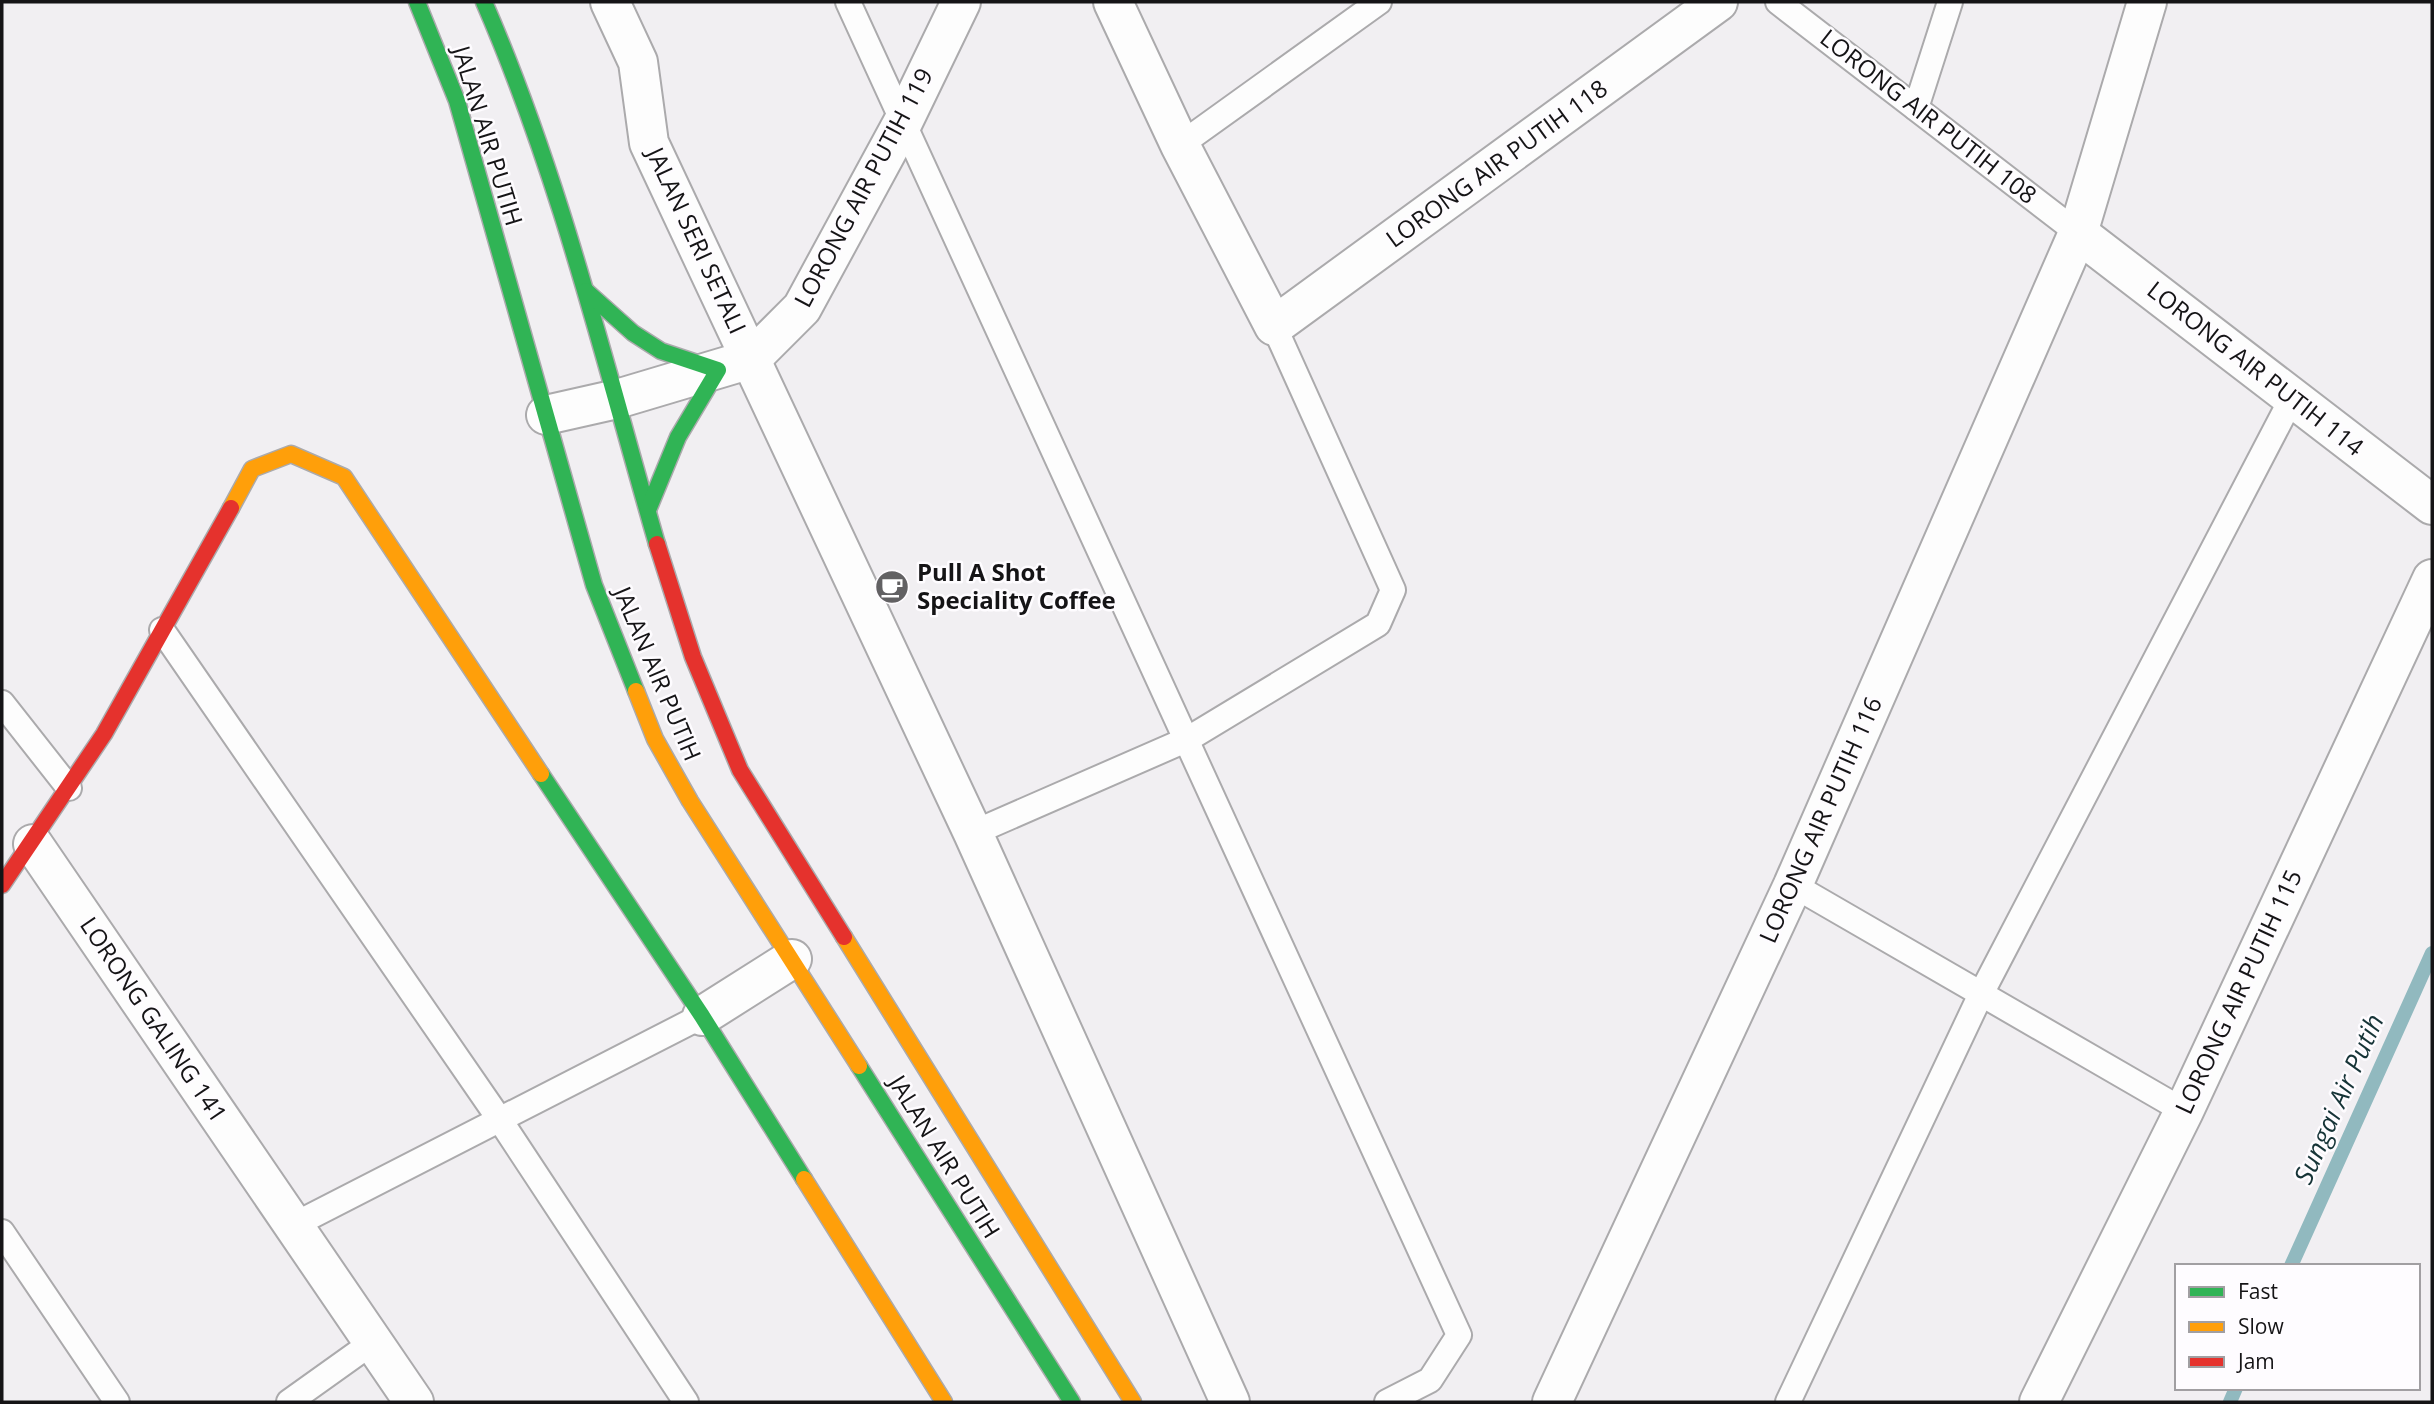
<svg xmlns="http://www.w3.org/2000/svg" width="2434" height="1404" font-family="'Open Sans',sans-serif">
  <rect width="100%" height="100%" fill="#f1eff2"/>
  <g fill="none" stroke-linecap="round" stroke-linejoin="round">
    <!-- stream -->
    <g stroke="#91b9bf" stroke-width="14">
      <polyline points="2291,1266 2432,953"/>
      <polyline points="2230,1402 2236,1388"/>
    </g>
    <!-- lane casing -->
    <g stroke="#abaaac" stroke-width="28">
      <g id="lane">
        <polyline points="848,2 1459,1335 1430,1380 1387,1402"/>
        <polyline points="1778,2 2078,233"/>
        <polyline points="1916,108 1950,2"/>
        <polyline points="1180,145 1379,2"/>
        <polyline points="162,630 500,1120 686,1402"/>
        <polyline points="2,703 69,788"/>
        <polyline points="973,833 1188,739 1378,624 1393,590 1274,326"/>
        <polyline points="1793,885 2184,1111"/>
        <polyline points="294,1225 702,1016"/>
        <polyline points="2,1232 117,1402"/>
        <polyline points="289,1402 373,1342"/>
        <polyline points="1788,1402 1981,994 2292,398"/>
      </g>
    </g>
    <!-- street casing -->
    <g stroke="#abaaac" stroke-width="42">
      <g id="street">
        <polyline points="610,2 638,62 649,143 973,833 1230,1402"/>
        <polyline points="1113,2 1180,145 1274,326 1718,2"/>
        <polyline points="2078,233 2432,505"/>
        <polyline points="546,415 617,399 751,359 802,308 903,122 961,2"/>
        <polyline points="33,844 414,1402"/>
        <polyline points="702,1016 792,959"/>
        <polyline points="1552,1402 1793,885 2078,233 2147,2"/>
        <polyline points="2039,1402 2184,1111 2432,579"/>
      </g>
    </g>
    <!-- fast casing -->
    <g stroke="#abaaac" stroke-width="19">
      <g id="fast">
        <polyline points="417,2 457,101 594,585 636,691"/>
        <path d="M484 2C560 177 604 361 657 544"/>
        <polyline points="586,291 633,333 661,351 718,370 678,437 648,510"/>
        <polyline points="541,774 702,1016 804,1179"/>
        <polyline points="859,1066 1072,1402"/>
      </g>
    </g>
    <!-- slow casing -->
    <g stroke="#abaaac" stroke-width="19">
      <g id="slow">
        <polyline points="231,508 252,469 291,454 344,477 541,774"/>
        <polyline points="636,691 655,739 690,801 859,1066"/>
        <polyline points="844,937 1133,1402"/>
        <polyline points="804,1179 944,1402"/>
      </g>
    </g>
    <!-- jam casing -->
    <g stroke="#abaaac" stroke-width="19">
      <g id="jam">
        <polyline points="657,544 693,657 740,770 844,937"/>
        <polyline points="2,885 104,734 231,508"/>
      </g>
    </g>
    <!-- lane -->
    <use href="#lane" stroke="#fdfdfd" stroke-width="24"/>
    <!-- street -->
    <use href="#street" stroke="#fdfdfd" stroke-width="38"/>
    <!-- fast -->
    <use href="#fast" stroke="#30b455" stroke-width="16"/>
    <!-- slow -->
    <use href="#slow" stroke="#ff9f0a" stroke-width="16"/>
    <!-- jam -->
    <use href="#jam" stroke="#e5322d" stroke-width="16"/>
  </g>
  <!-- icons -->
  <defs>
    <g id="cafe-disc" transform="scale(1.75)"><circle r="9.5" fill="#626163" stroke="#fefcff"/><path d="M-5.5-4.5H6V0H3Q3 3.5 0 3.5H-2.5Q-5.5 3.5-5.5 0ZM3-3.2v2h1.7v-2ZM-6 4.5H4V6H-6Z" fill="#fff"/></g>
  </defs>
  <g fill-rule="evenodd">
    <use href="#cafe-disc" x="892" y="587"/>
  </g>
  <g text-anchor="middle" stroke-width="5" stroke-linejoin="round" paint-order="stroke">
    <!-- street labels -->
    <g font-size="24" fill="#151416" stroke="#fefcff">
      <text transform="translate(1928 117) rotate(38)" y="8">LORONG AIR PUTIH 108</text>
      <text transform="translate(487 136) rotate(73)" y="8">JALAN AIR PUTIH</text>
      <text transform="translate(1497 164) rotate(-36)" y="8">LORONG AIR PUTIH 118</text>
      <text transform="translate(864 188) rotate(-62)" y="8">LORONG AIR PUTIH 119</text>
      <text transform="translate(696 241) rotate(65)" y="8">JALAN SERI SETALI</text>
      <text transform="translate(2255 369) rotate(38)" y="8">LORONG AIR PUTIH 114</text>
      <text transform="translate(657 674) rotate(67)" y="8">JALAN AIR PUTIH</text>
      <text transform="translate(1821 820) rotate(-66)" y="8">LORONG AIR PUTIH 116</text>
      <text transform="translate(2239 992) rotate(-65)" y="8">LORONG AIR PUTIH 115</text>
      <text transform="translate(153 1020) rotate(56)" y="8">LORONG GALING 141</text>
      <text transform="translate(944 1157) rotate(58)" y="8">JALAN AIR PUTIH</text>
    </g>
    <!-- poi labels -->
    <g font-size="24" font-weight="bold" fill="#151416" stroke="#fefcff" text-anchor="start">
      <text x="917" y="581">Pull A Shot<tspan x="917" dy="28">Speciality Coffee</tspan></text>
    </g>
    <!-- water labels -->
    <g font-size="26" font-style="italic" fill="#163437" stroke="#fefcff">
      <text transform="translate(2339 1099) rotate(-66)" y="9">Sungai Air Putih</text>
    </g>
  </g>
  <!-- border -->
  <rect width="2434" height="1404" fill="none" stroke="#151416" stroke-width="7"/>
  <!-- legend -->
  <rect x="2175" y="1264" width="245" height="126" fill="#fefcff" stroke="#a19fa2" stroke-width="2"/>
  <rect x="2189" y="1287" width="35" height="10" fill="#30b455" stroke="#a19fa2" stroke-width="2"/>
  <text x="2238" y="1299" font-size="21" fill="#151416">Fast</text>
  <rect x="2189" y="1322" width="35" height="10" fill="#ff9f0a" stroke="#a19fa2" stroke-width="2"/>
  <text x="2238" y="1334" font-size="21" fill="#151416">Slow</text>
  <rect x="2189" y="1357" width="35" height="10" fill="#e5322d" stroke="#a19fa2" stroke-width="2"/>
  <text x="2238" y="1369" font-size="21" fill="#151416">Jam</text>
</svg>
